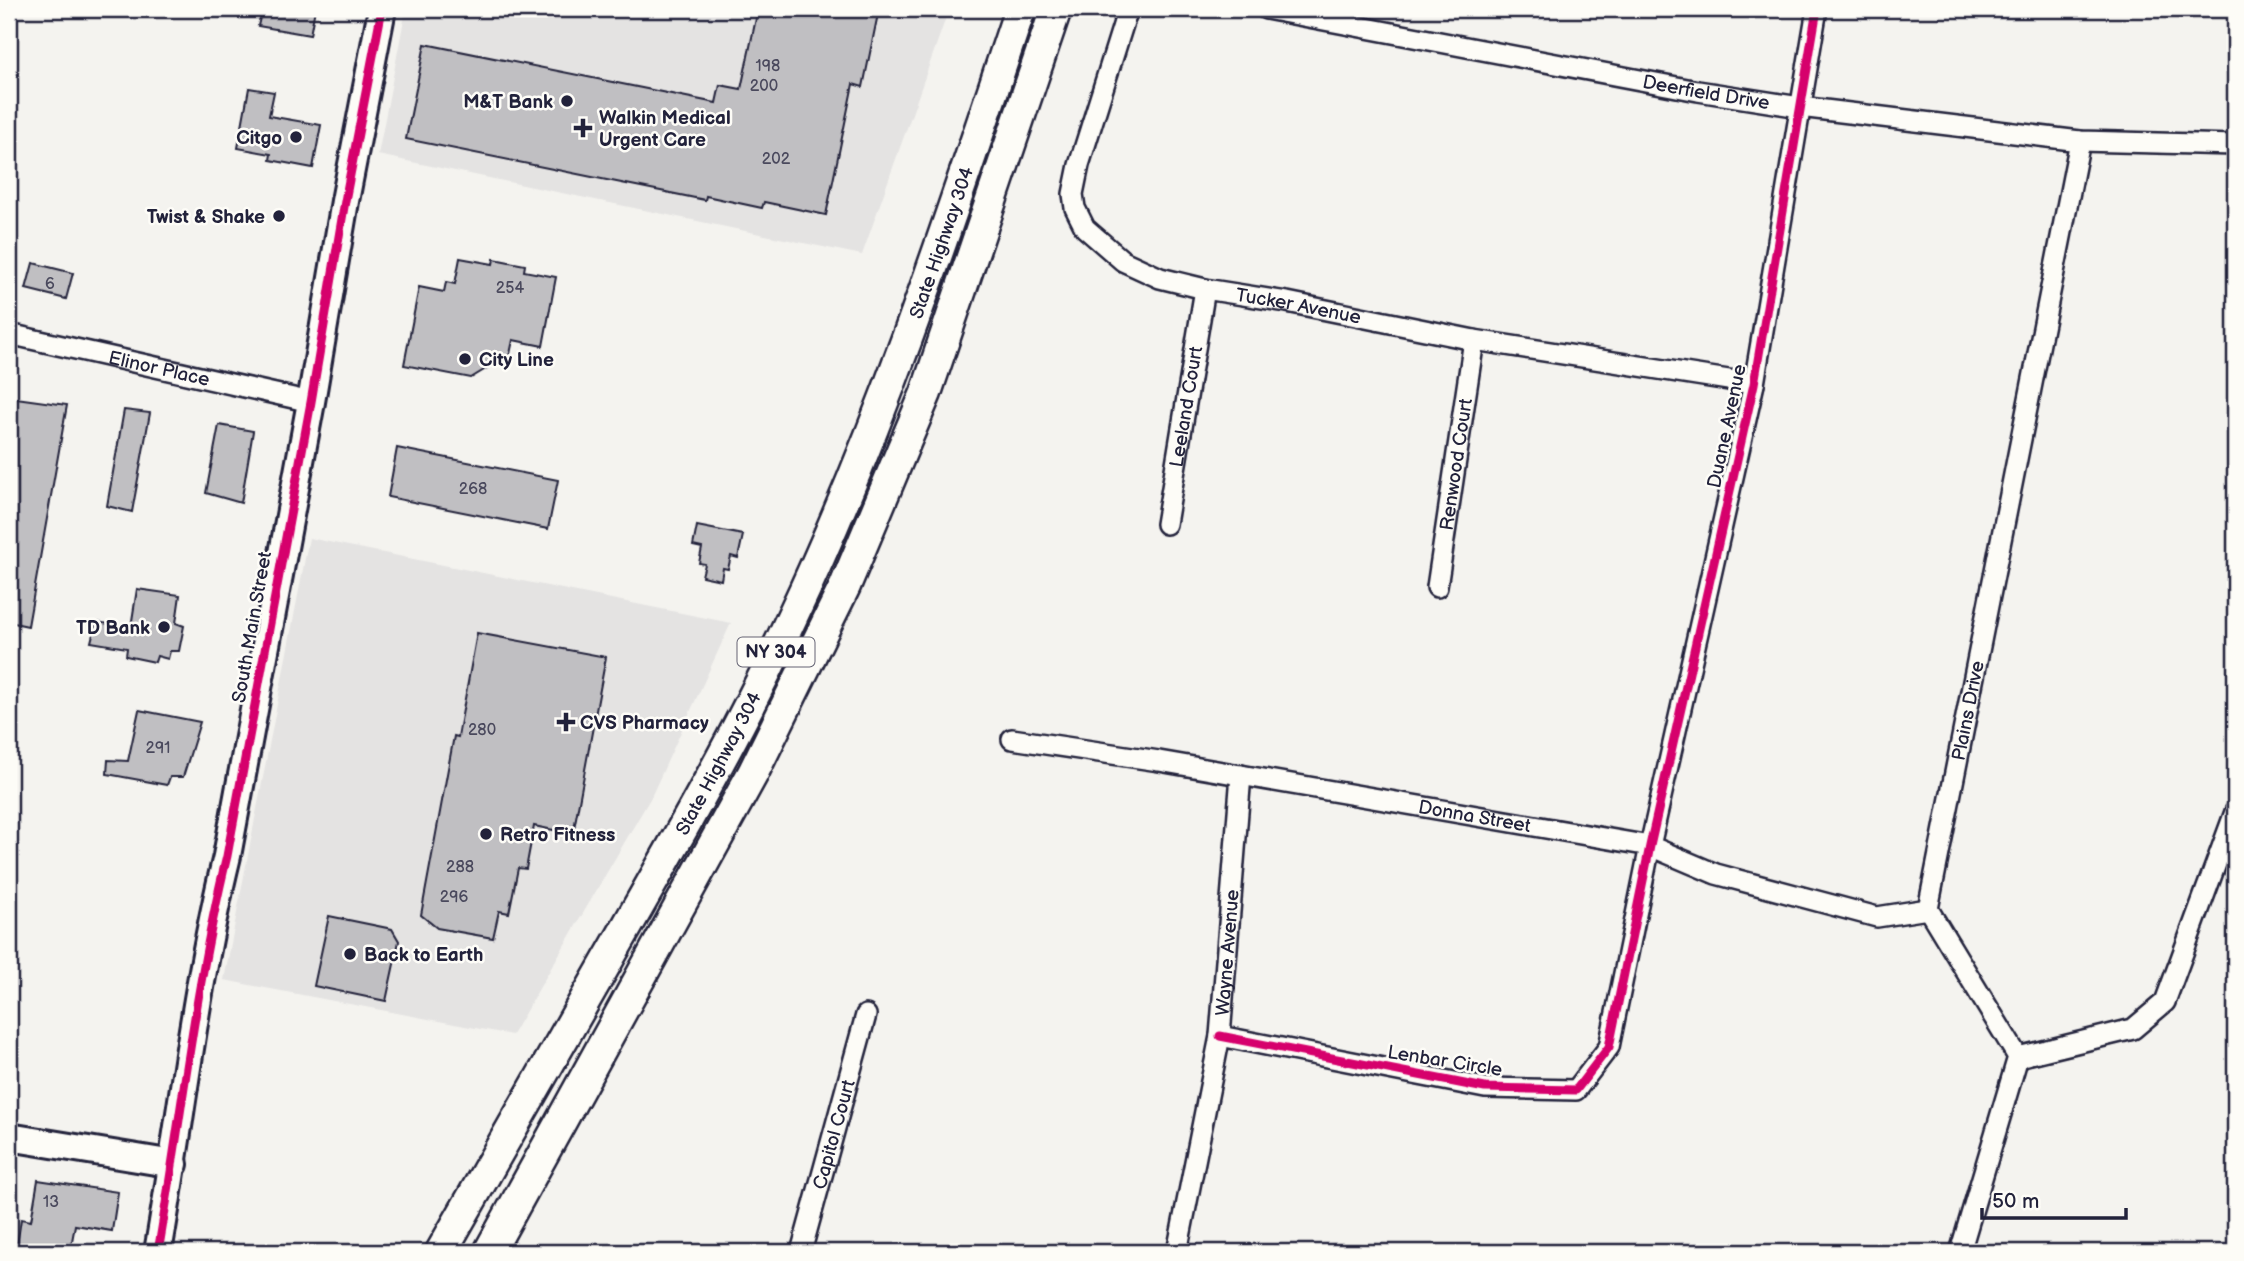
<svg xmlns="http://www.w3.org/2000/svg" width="2244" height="1261" font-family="'Balsamiq Sans',sans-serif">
  <rect width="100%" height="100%" fill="#f4f3ef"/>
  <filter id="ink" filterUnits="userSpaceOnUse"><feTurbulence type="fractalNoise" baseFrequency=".0143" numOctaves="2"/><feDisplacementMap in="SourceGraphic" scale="14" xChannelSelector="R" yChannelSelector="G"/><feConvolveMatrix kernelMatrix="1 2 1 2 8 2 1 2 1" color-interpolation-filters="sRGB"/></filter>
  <g filter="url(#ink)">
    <!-- built -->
    <g fill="#e4e3e2">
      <polygon points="406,9 949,9 862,255 378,155"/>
      <polygon points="309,538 731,623 651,797 512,1035 224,980"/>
    </g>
    <!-- building -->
    <g fill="#c0bfc2" stroke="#22223b" stroke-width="2">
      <polygon points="262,9 315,9 310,35 258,26"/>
      <polygon points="758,9 879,9 863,87 853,84 826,215 764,202 762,208 706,196 705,200 406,139 425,44 716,103 720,85 741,89"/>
      <polygon points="249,88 274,92 269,116 321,125 313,168 270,160 271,154 238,148"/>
      <polygon points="460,258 493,264 494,259 525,265 524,271 556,277 543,346 513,340 510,354 471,378 404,365 419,287 444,292 446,282 455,284"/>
      <polygon points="33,263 73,273 66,299 26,289"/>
      <polygon points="9,397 67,405 28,626 9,622"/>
      <polygon points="124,410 150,413 132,512 107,506"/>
      <polygon points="219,425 253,431 241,503 206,493"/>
      <polygon points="397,448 558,480 548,529 388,497"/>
      <polygon points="697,526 743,535 738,558 731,556 728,569 723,568 721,580 702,576 705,564 699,563 702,548 693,546"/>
      <polygon points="137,589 180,595 176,623 184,626 179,651 170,651 168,659 157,656 155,662 126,656 127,648 91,642 96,622 131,627"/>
      <polygon points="477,633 606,657 573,834 534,826 526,869 518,868 509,913 499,911 493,938 437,928 421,915 454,736 458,737"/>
      <polygon points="139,710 200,722 183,777 170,777 167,785 107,774 108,760 128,761"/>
      <polygon points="329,916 392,929 399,941 386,1001 314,986"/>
      <polygon points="38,1180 118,1192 112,1231 75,1225 70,1252 16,1252 21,1219 31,1221"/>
    </g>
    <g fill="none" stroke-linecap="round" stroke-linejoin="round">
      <!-- street casing -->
      <g stroke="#22223b" stroke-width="24">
        <g id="street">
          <path id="s1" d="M1128 9 1079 165 1073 194 1075 208 1085 228 1123 261 1160 278 1205 289 1287 302 1474 340 1754 384"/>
          <path id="s2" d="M1266 9 1698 91 1800 107 2080 141 2235 145"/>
          <path id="s3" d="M9 334 311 402"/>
          <path id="s4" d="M1166 524 1205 289"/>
          <path id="s5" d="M1437 587 1474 340"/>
          <path id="s6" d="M1012 739 1159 761 1650 846 1716 874 1877 917 1928 909"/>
          <polyline points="1220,1036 1485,1088 1576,1090 1609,1047 1650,846 1754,384 1817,9"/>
          <polyline points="2018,1057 2133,1029 2165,1002 2235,812"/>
          <path id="s7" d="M801 1252 866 1015"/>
          <path id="s8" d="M1177 1252 1220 1036 1241 775"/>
          <path id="s9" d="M1960 1252 2018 1057 1928 909 2080 141"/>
        </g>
      </g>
      <!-- secondary casing -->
      <g stroke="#22223b" stroke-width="32">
        <g id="secondary">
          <polyline points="9,1137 174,1164"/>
          <path d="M158 1252C181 1120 195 987 227 856L311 402 345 201 382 9"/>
        </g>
      </g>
      <!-- primary casing -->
      <g stroke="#22223b" stroke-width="35">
        <g id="primary">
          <path id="s10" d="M441 1252C497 1154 553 1056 609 958 673 846 738 734 792 617 885 420 951 215 1020 9"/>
          <polyline points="489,1252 753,773 845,586 926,393 1056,9"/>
        </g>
      </g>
      <!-- street -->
      <use href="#street" stroke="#fdfcf7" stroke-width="19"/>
      <!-- secondary -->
      <use href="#secondary" stroke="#fdfcf7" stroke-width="26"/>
      <!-- primary -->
      <use href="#primary" stroke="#fdfcf7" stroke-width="30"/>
      <!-- cycleway casing -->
      <g stroke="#fdfcf7" stroke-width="13">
        <g id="cycleway">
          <polyline points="1220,1036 1485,1088 1576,1090 1609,1047 1650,846 1754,384 1817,9"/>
          <path d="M158 1252C181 1120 195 987 227 856L311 402 345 201 382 9"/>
        </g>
      </g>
      <!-- cycleway -->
      <use href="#cycleway" stroke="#d6006c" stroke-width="9"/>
    </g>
  </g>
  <!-- markers -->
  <g fill="#22223b" stroke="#fdfcf7" stroke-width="2.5">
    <circle cx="567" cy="101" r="7"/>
    <path d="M579.5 117.5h7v7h7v7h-7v7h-7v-7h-7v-7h7z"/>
    <circle cx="296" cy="137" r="7"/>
    <circle cx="279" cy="216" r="7"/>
    <circle cx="465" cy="359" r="7"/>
    <circle cx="164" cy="627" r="7"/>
    <path d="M562.5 711.5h7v7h7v7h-7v7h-7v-7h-7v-7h7z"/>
    <circle cx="486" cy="834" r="7"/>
    <circle cx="350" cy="954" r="7"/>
  </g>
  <g text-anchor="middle" stroke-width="5" stroke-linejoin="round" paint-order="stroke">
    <!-- number labels -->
    <g font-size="16" fill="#4a495d">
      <text x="768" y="71">198</text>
      <text x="764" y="91">200</text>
      <text x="776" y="164">202</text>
      <text x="50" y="289">6</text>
      <text x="510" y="293">254</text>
      <text x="473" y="494">268</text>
      <text x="482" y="735">280</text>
      <text x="158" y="753">291</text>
      <text x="460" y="872">288</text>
      <text x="454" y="902">296</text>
      <text x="51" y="1207">13</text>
    </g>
    <!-- shield labels -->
    <rect fill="#fdfcf7" stroke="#646373" stroke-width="2" x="737.5" y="637.5" width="77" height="29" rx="5"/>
    <g font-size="18" font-weight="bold" fill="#22223b">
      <text x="776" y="658">NY 304</text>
    </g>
    <!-- street labels -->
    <g font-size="19" fill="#22223b" stroke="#fdfcf7">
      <text dy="7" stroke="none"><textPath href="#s2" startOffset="448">Deerfield Drive</textPath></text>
      <text dy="7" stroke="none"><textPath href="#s10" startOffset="1129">State Highway 304</textPath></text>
      <text dy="7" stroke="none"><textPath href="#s1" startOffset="462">Tucker Avenue</textPath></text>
      <text dy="7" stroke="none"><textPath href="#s3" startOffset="154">Elinor Place</textPath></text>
      <text dy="7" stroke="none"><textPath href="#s4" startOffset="119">Leeland Court</textPath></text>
      <text transform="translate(1726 426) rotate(-78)" y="7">Duane Avenue</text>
      <text dy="7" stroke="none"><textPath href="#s5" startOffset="124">Renwood Court</textPath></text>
      <text transform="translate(251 627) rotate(-80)" y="7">South Main Street</text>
      <text dy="7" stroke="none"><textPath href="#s9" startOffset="579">Plains Drive</textPath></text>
      <text dy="7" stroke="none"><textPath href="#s10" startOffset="562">State Highway 304</textPath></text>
      <text dy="7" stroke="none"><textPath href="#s6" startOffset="469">Donna Street</textPath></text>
      <text dy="7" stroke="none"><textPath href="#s8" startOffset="304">Wayne Avenue</textPath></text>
      <text transform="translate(1445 1060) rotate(9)" y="7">Lenbar Circle</text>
      <text dy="7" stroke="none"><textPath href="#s7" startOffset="122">Capitol Court</textPath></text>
    </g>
    <!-- poi labels -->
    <g font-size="19" font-weight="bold" fill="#22223b" stroke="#fdfcf7" text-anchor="start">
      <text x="553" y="108" text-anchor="end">M&amp;T Bank</text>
      <text x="599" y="124">Walkin Medical<tspan x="599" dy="22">Urgent Care</tspan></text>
      <text x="282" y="144" text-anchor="end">Citgo</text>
      <text x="265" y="223" text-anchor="end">Twist &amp; Shake</text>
      <text x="479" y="366">City Line</text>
      <text x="150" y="634" text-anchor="end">TD Bank</text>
      <text x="580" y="729">CVS Pharmacy</text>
      <text x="500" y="841">Retro Fitness</text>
      <text x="364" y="961">Back to Earth</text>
    </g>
  </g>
  <!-- margin -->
  <rect width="2244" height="1261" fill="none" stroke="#fdfcf7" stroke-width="35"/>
  <rect x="18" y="18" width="2209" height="1226" fill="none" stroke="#22223b" stroke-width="2.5" filter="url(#ink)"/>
  <!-- scale -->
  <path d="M1982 1208v10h144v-10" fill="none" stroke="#22223b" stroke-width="3.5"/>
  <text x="1992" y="1208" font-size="21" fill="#22223b" stroke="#fdfcf7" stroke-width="5" paint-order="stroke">50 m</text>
</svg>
